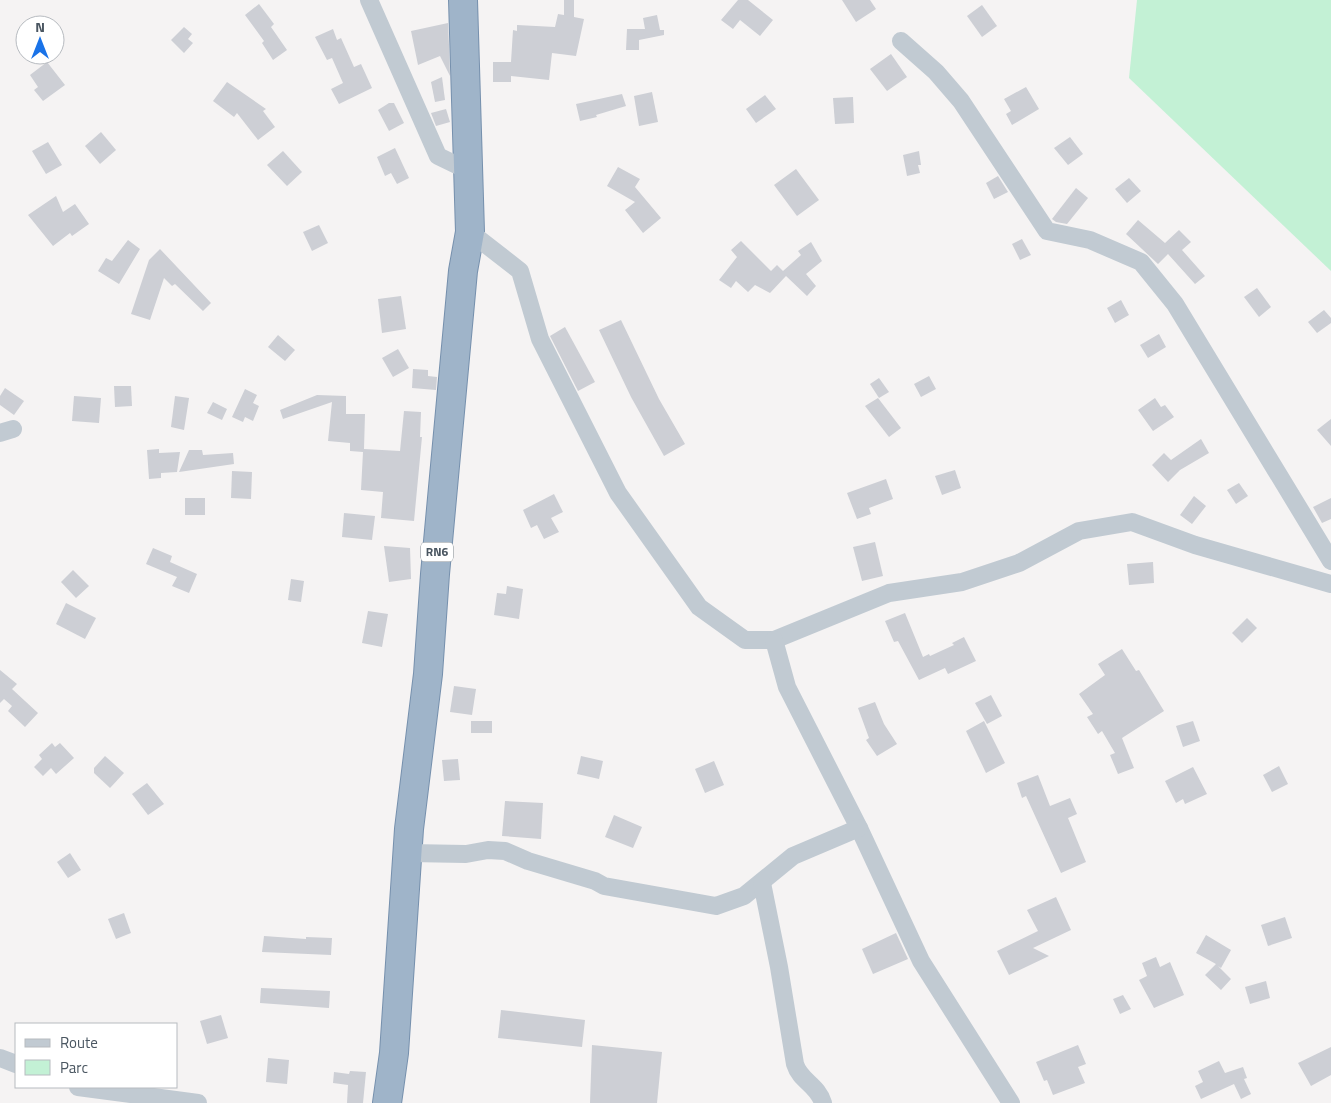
<svg xmlns="http://www.w3.org/2000/svg" width="1331" height="1103" font-family="'Titillium Web',sans-serif">
  <rect width="100%" height="100%" fill="#f5f3f3"/>
  <!-- green -->
  <polygon fill="#c3f1d5" points="1137,0 1331,0 1331,271 1129,78"/>
  <!-- building -->
  <g fill="#cdcfd5">
    <polygon points="564,0 574,0 574,17 584,19 576,56 552,53 549,80 511,76 511,82 493,82 493,62 511,62 513,30 517,31 517,25 555,27 558,14 564,15"/>
    <polygon points="738,0 748,0 773,20 760,36 740,20 733,29 721,20"/>
    <polygon points="842,0 870,0 876,9 856,22"/>
    <polygon points="259,4 274,24 271,27 287,50 273,60 262,43 264,41 245,15"/>
    <polygon points="982,5 997,26 982,37 967,16"/>
    <polygon points="657,15 660,30 664,30 664,35 639,40 639,50 626,50 627,29 645,29 643,18"/>
    <polygon points="448,23 449,45 450,76 440,56 418,65 411,31"/>
    <polygon points="184,27 192,34 188,39 193,43 184,53 171,40"/>
    <polygon points="333,29 337,40 341,38 354,67 361,64 372,88 339,104 331,89 343,83 332,58 327,60 315,37"/>
    <polygon points="891,54 907,77 887,91 870,69"/>
    <polygon points="47,62 65,85 43,101 34,90 38,87 30,75"/>
    <polygon points="442,77 445,100 435,102 431,82"/>
    <polygon points="227,82 266,109 263,111 275,127 258,140 237,113 234,117 213,101"/>
    <polygon points="1026,87 1039,109 1012,125 1006,114 1011,111 1004,99"/>
    <polygon points="652,92 658,122 639,126 634,96"/>
    <polygon points="622,94 626,106 596,115 597,117 580,121 576,104"/>
    <polygon points="765,95 776,109 756,123 746,109"/>
    <polygon points="853,97 854,123 835,124 833,98"/>
    <polygon points="389,103 394,103 404,123 389,131 378,110"/>
    <polygon points="446,109 450,122 436,126 431,113"/>
    <polygon points="101,132 116,150 100,164 85,146"/>
    <polygon points="1070,137 1083,154 1068,165 1054,148"/>
    <polygon points="48,142 62,165 46,174 32,151"/>
    <polygon points="395,148 409,178 397,184 391,173 385,176 377,157"/>
    <polygon points="283,151 302,172 287,186 267,165"/>
    <polygon points="919,151 921,165 918,165 920,173 907,176 903,155"/>
    <polygon points="618,167 640,179 635,187 661,218 643,233 625,210 635,202 607,186"/>
    <polygon points="796,169 819,200 797,216 774,185"/>
    <polygon points="998,176 1008,192 994,199 986,183"/>
    <polygon points="1129,178 1141,191 1127,203 1115,189"/>
    <polygon points="1076,188 1088,198 1067,224 1056,222 1052,219"/>
    <polygon points="56,196 63,212 75,204 89,224 72,236 70,233 53,246 28,215"/>
    <polygon points="1138,220 1165,243 1179,230 1191,242 1182,250 1205,276 1195,284 1168,254 1158,264 1126,234"/>
    <polygon points="319,225 328,243 312,251 303,232"/>
    <polygon points="1022,239 1031,255 1020,260 1012,244"/>
    <polygon points="128,240 140,249 119,284 98,271 106,258 112,261"/>
    <polygon points="741,241 771,271 777,265 783,271 801,255 798,251 811,242 822,261 806,274 816,286 807,296 786,276 770,293 755,285 748,292 736,281 731,288 719,280 737,257 731,250"/>
    <polygon points="160,249 211,303 203,311 175,284 172,286 164,278 150,320 131,314 149,260"/>
    <polygon points="1257,288 1271,307 1259,317 1244,297"/>
    <polygon points="401,296 406,329 382,333 378,299"/>
    <polygon points="1121,300 1129,315 1115,323 1107,308"/>
    <polygon points="1324,310 1331,318 1331,323 1317,333 1308,322"/>
    <polygon points="621,320 659,399 685,444 664,456 631,397 599,330"/>
    <polygon points="565,327 595,382 578,391 550,336"/>
    <polygon points="1159,334 1166,347 1148,358 1140,345"/>
    <polygon points="278,335 295,350 285,361 268,347"/>
    <polygon points="398,349 409,368 393,377 382,358"/>
    <polygon points="413,369 428,370 428,376 437,377 436,390 412,388"/>
    <polygon points="929,376 936,389 921,397 914,384"/>
    <polygon points="879,378 889,392 879,398 870,384"/>
    <polygon points="114,386 131,386 132,406 115,407"/>
    <polygon points="5,388 24,401 14,415 0,405 0,396"/>
    <polygon points="245,389 257,395 253,403 259,406 253,421 245,417 243,422 232,417"/>
    <polygon points="317,395 346,396 346,414 365,414 364,449 400,451 404,411 421,412 420,437 422,437 414,521 381,518 383,492 361,490 363,452 350,451 350,443 328,441 332,402 283,419 280,410"/>
    <polygon points="74,396 101,398 99,423 72,421"/>
    <polygon points="175,396 189,398 184,430 171,427"/>
    <polygon points="878,398 901,428 889,437 865,406"/>
    <polygon points="1155,398 1161,407 1165,405 1174,417 1153,431 1138,410"/>
    <polygon points="213,402 227,409 222,420 207,413"/>
    <polygon points="1331,419 1331,446 1317,430"/>
    <polygon points="1201,439 1209,453 1180,470 1168,482 1152,465 1164,453 1171,460"/>
    <polygon points="159,449 159,453 180,452 177,472 161,473 161,478 149,479 147,450"/>
    <polygon points="189,450 202,450 203,455 233,453 234,464 179,472"/>
    <polygon points="955,470 961,488 942,495 935,476"/>
    <polygon points="232,471 252,472 251,499 231,498"/>
    <polygon points="886,479 893,499 869,508 871,514 857,519 847,493"/>
    <polygon points="1239,483 1248,496 1236,504 1227,490"/>
    <polygon points="554,494 563,512 551,518 559,532 544,539 537,525 531,528 523,510"/>
    <polygon points="1194,496 1206,506 1192,524 1180,515"/>
    <rect x="185" y="498" width="20" height="17"/>
    <polygon points="1331,498 1331,519 1322,523 1313,507"/>
    <polygon points="344,513 375,516 372,540 342,537"/>
    <polygon points="875,542 883,576 862,581 853,547"/>
    <polygon points="384,546 410,548 411,579 389,582"/>
    <polygon points="153,548 172,556 170,562 197,574 189,593 172,586 177,577 146,564"/>
    <polygon points="1153,562 1154,583 1129,585 1127,564"/>
    <polygon points="73,570 89,586 76,598 61,582"/>
    <polygon points="291,579 304,581 301,602 288,600"/>
    <polygon points="507,586 523,589 519,619 494,615 497,593 506,594"/>
    <polygon points="66,603 96,618 85,639 56,624"/>
    <polygon points="368,611 388,614 382,647 362,643"/>
    <polygon points="905,613 923,657 929,654 930,656 954,645 952,643 964,637 976,661 948,674 945,668 919,680 898,641 894,642 885,621"/>
    <polygon points="1247,618 1257,628 1242,643 1232,633"/>
    <polygon points="1122,649 1136,671 1139,670 1164,711 1122,738 1134,768 1118,774 1110,755 1115,753 1102,731 1098,734 1087,717 1093,714 1079,694 1105,675 1098,664"/>
    <polygon points="0,670 17,684 12,689 38,713 25,727 8,711 12,706 4,699 0,703"/>
    <polygon points="454,686 476,689 472,715 450,712"/>
    <polygon points="991,695 1002,716 987,724 975,703"/>
    <polygon points="875,702 884,724 897,744 877,756 866,740 869,738 858,708"/>
    <rect x="471" y="721" width="21" height="12"/>
    <polygon points="984,721 1005,763 986,773 966,731"/>
    <polygon points="1193,721 1200,741 1183,747 1176,726"/>
    <polygon points="52,743 55,747 60,743 74,758 56,774 51,768 43,776 34,767 42,759 39,755"/>
    <polygon points="105,756 124,773 110,788 94,773 94,768"/>
    <polygon points="581,756 603,761 599,779 577,774"/>
    <polygon points="458,759 460,780 444,781 442,760"/>
    <polygon points="714,761 724,785 705,793 695,769"/>
    <polygon points="1279,766 1288,784 1272,792 1263,775"/>
    <polygon points="1193,767 1207,794 1185,804 1183,799 1176,803 1165,781"/>
    <polygon points="1038,775 1050,806 1070,798 1077,814 1068,818 1086,862 1061,873 1026,796 1022,798 1017,783"/>
    <polygon points="147,783 164,804 148,815 132,794"/>
    <polygon points="505,801 543,803 541,839 502,836"/>
    <polygon points="614,815 642,827 633,848 605,837"/>
    <polygon points="70,853 81,870 68,878 57,862"/>
    <polygon points="1056,897 1071,930 1033,948 1049,956 1009,975 997,951 1038,931 1027,910"/>
    <polygon points="124,913 131,933 116,939 108,919"/>
    <polygon points="1285,917 1292,938 1268,946 1261,925"/>
    <polygon points="896,933 908,959 873,974 862,949"/>
    <polygon points="1206,935 1231,950 1221,968 1218,966 1231,979 1221,990 1205,975 1216,964 1196,953"/>
    <polygon points="264,936 306,939 306,937 332,938 331,955 262,952"/>
    <polygon points="1156,957 1160,967 1170,962 1184,995 1154,1008 1139,980 1147,976 1142,963"/>
    <polygon points="1266,981 1270,998 1250,1004 1245,987"/>
    <polygon points="261,988 330,991 329,1008 260,1003"/>
    <polygon points="1123,995 1131,1009 1120,1014 1113,999"/>
    <polygon points="501,1010 585,1020 582,1047 498,1038"/>
    <polygon points="221,1015 228,1038 207,1044 200,1021"/>
    <polygon points="592,1045 662,1052 657,1103 590,1103"/>
    <polygon points="1078,1045 1086,1064 1078,1067 1085,1083 1053,1095 1047,1080 1044,1081 1036,1062"/>
    <polygon points="1331,1047 1331,1075 1311,1086 1298,1063"/>
    <polygon points="268,1058 289,1060 287,1084 266,1082"/>
    <polygon points="1219,1061 1225,1073 1243,1067 1247,1078 1244,1079 1251,1094 1241,1099 1234,1084 1201,1099 1195,1086 1203,1082 1198,1071"/>
    <polygon points="350,1071 366,1072 363,1103 347,1103 348,1085 333,1083 334,1072 349,1074"/>
  </g>
  <g fill="none" stroke-linecap="round" stroke-linejoin="round">
    <!-- trunk casing -->
    <g stroke="#7690ad" stroke-width="30">
      <polyline id="trunk" points="387,1103 394,1053 409,829 428,674 435,574 463,271 470,232 463,0"/>
    </g>
    <!-- minor -->
    <g stroke="#c1cad2" stroke-width="18">
      <polyline points="369,0 438,156 467,170"/>
      <polyline points="901,41 936,72 961,101 1047,231 1090,240 1141,262 1175,304 1331,561"/>
      <polyline points="470,232 520,271 540,339 618,493 699,607 745,640 774,640 889,593 962,582 1019,563 1079,531 1132,522 1195,545 1331,584"/>
      <polyline points="0,433 13,429"/>
      <polyline points="774,640 787,687 859,828 921,961 1011,1103"/>
      <polyline points="409,853 466,854 488,850 505,851 528,861 595,881 604,886 716,906 744,896 793,856 859,828"/>
      <path d="M762 883 779 967 795 1064C800 1081 818 1085 823 1103"/>
      <polyline points="0,1058 16,1064"/>
      <polyline points="78,1087 198,1103"/>
    </g>
    <!-- trunk -->
    <use href="#trunk" stroke="#9fb4c9" stroke-width="28"/>
  </g>
  <g text-anchor="middle" stroke-width="4" stroke-linejoin="round" paint-order="stroke">
    <!-- shield labels -->
    <rect fill="#fff" stroke="#808990" stroke-width="1" x="421" y="542.5" width="32" height="19" rx="4"/>
    <g font-size="12" font-weight="bold" fill="#4a5661">
      <text x="437" y="556">RN6</text>
    </g>
  </g>
  <!-- legend -->
  <rect x="15" y="1023" width="162" height="65" fill="#ffffff" stroke="#b7bbc0"/>
  <rect x="25" y="1039" width="25" height="8" fill="#c1cad2" stroke="#b7bbc0"/>
  <text x="60" y="1048" font-size="15" fill="#4a5661">Route</text>
  <rect x="25" y="1060" width="25" height="15" fill="#c3f1d5" stroke="#b7bbc0"/>
  <text x="60" y="1073" font-size="15" fill="#4a5661">Parc</text>
  <!-- north arrow -->
  <g transform="translate(40 40)"><circle r="24" fill="#ffffff" stroke="#b7bbc0"/>
  <path d="M0-4L9 19L0 12L-9 19Z" fill="#1a73e8"/>
  <text y="-8" font-size="14" font-weight="bold" text-anchor="middle" fill="#4a5661">N</text>
  </g>
</svg>
